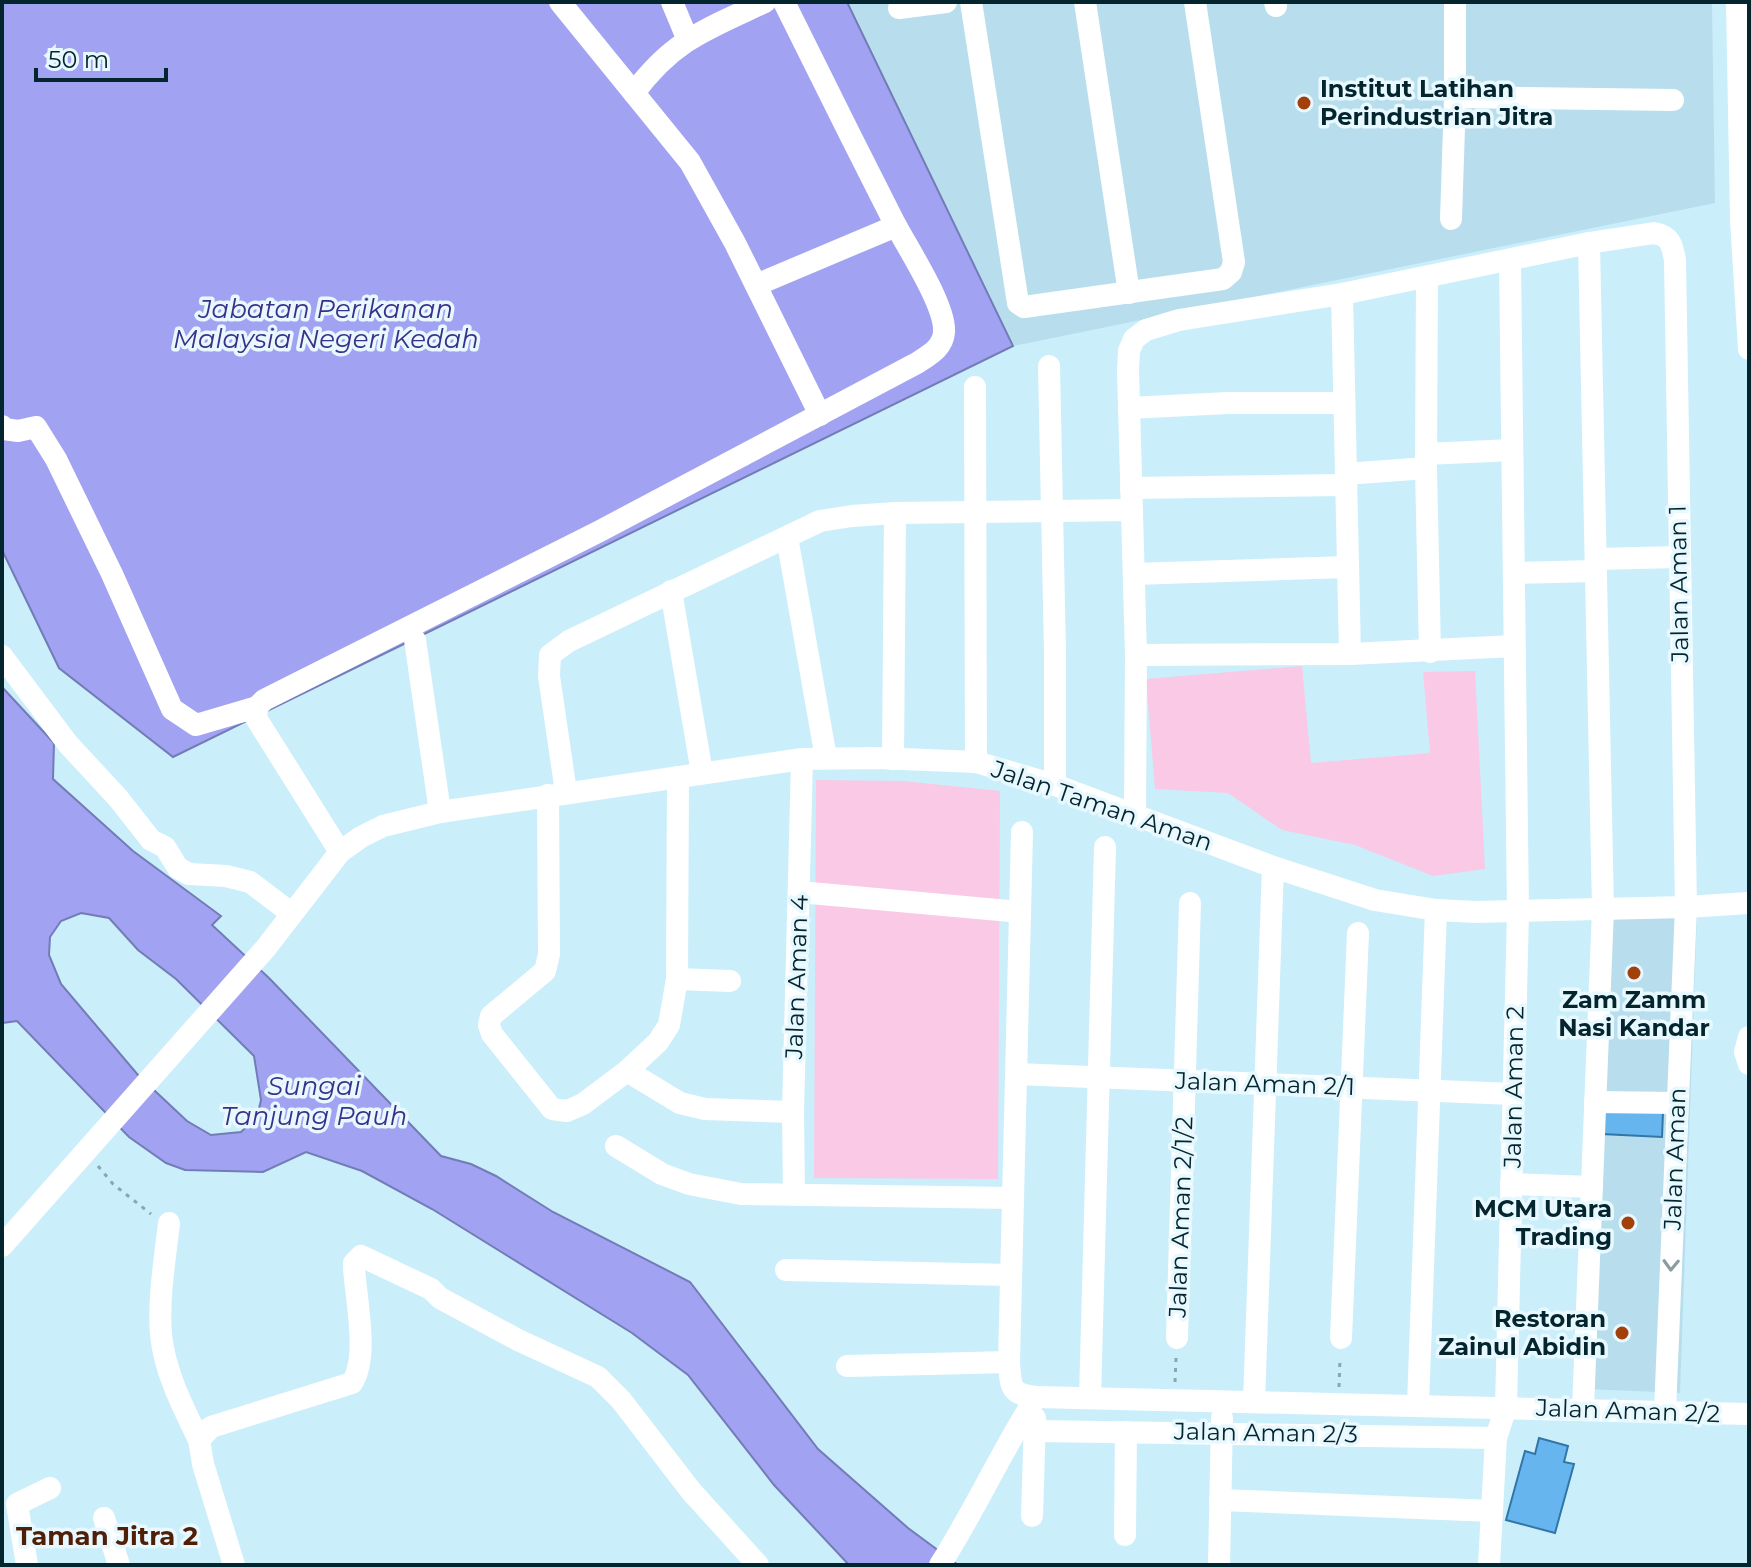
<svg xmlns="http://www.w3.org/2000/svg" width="1751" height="1567" font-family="Montserrat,sans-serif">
  <rect width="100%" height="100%" fill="#cbeefb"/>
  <!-- built -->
  <g fill="#b8deed">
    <polygon points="847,2 1712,2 1715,203 1013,346"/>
    <polygon points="1604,911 1697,914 1680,1393 1586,1389"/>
  </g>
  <!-- green -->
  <g fill="#fac9e5">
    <polygon points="1302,666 1311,763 1430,753 1423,672 1475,671 1485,869 1433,876 1355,845 1282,830 1228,793 1155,789 1146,679"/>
    <polygon points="816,780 903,781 1000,791 998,1179 814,1178"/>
  </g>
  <!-- water -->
  <g fill="#a1a2f1" stroke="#727cb6" stroke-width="2" fill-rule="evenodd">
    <polygon points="2,2 847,2 1013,346 173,757 59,668 2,550"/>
    <path d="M2 687 54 743 53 779 133 851 221 916 212 925 269 978 441 1156 471 1164 496 1176 553 1212 690 1282 818 1449 908 1528 958 1565H849L774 1485 688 1375 632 1333 432 1209 362 1171 306 1152 263 1172 185 1170 166 1163 129 1137 17 1021 2 1023ZM81 913 109 918 138 950 176 979 254 1056 261 1100 257 1117 241 1132 211 1135 187 1121 138 1075 61 984 49 955 50 937 61 921Z"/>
  </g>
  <!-- building -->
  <g fill="#67b5ef" stroke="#3276a7" stroke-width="2">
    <polygon points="1603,1109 1663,1112 1662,1137 1602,1134"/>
    <polygon points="1539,1438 1568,1446 1564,1462 1574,1464 1555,1533 1506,1520 1525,1451 1535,1454"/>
  </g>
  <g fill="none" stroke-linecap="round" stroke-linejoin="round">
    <!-- path -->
    <g stroke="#86a8b4" stroke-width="3" stroke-dasharray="4 6" stroke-linecap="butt">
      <polyline points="98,1166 113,1184 151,1214"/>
      <polyline points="1175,1382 1176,1358"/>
      <polyline points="1339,1387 1340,1358"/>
    </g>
    <!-- minor -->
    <g stroke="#fff" stroke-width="22">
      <polyline points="560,2 690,162 735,243 820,415"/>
      <polyline points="672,2 687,38"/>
      <polyline points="971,2 1018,303 1024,307 1223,279 1231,272 1234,262 1195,2"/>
      <polyline points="1085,2 1129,293"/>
      <polyline points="1275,2 1276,6"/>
      <polyline points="1737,2 1741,220 1749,349"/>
      <polyline points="899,8 946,2"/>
      <path d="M634 93C673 40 707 29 765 2"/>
      <polyline points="1455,97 1673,100"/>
      <polyline points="1451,219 1455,97 1455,2"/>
      <polyline points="1427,278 1426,468 1430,652"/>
      <polyline points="756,285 896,226"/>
      <polyline points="1342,294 1350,654"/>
      <polyline points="1049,366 1055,653 1055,785"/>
      <polyline points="975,387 976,762"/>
      <polyline points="1129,408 1228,403 1344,403"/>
      <path d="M2 426 4 429 18 431 36 427 56 459 112 574 172 709 196 725 257 707 264 700 600 531 917 363C929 355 943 348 944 332 946 306 907 247 894 222 857 149 820 75 784 2"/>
      <polyline points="1426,454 1512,450"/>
      <polyline points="1346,474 1426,468"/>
      <polyline points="1131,488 1346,485"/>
      <polyline points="787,537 826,758"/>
      <polyline points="1596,559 1678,557"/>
      <polyline points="1514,573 1596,571"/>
      <polyline points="1134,574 1348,567"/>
      <polyline points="671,591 702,773"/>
      <polyline points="415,640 440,812"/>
      <polyline points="1136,655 1350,654 1514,646"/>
      <polyline points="2,656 68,744 118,798 151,840 165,847 178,868 189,874 226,876 250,882 291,913"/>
      <polyline points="257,707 256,718 340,852"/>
      <polyline points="893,759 895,513"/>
      <polyline points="566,792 549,676 550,655 569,641 820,521 852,516 895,513 1132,510"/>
      <polyline points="548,795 549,954 545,971 491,1016 489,1025 492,1034 552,1109 567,1111 583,1104 627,1071 658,1042 669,1025 677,979 678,777"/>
      <path d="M1135 814 1136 655 1128 371 1129 351 1134 339 1146 330 1179 320 1342 294 1589 243 1654 233C1671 236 1672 245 1675 260L1686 907 1665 1411"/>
      <path d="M1022 832 1009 1362C1011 1387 1009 1394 1036 1397L1749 1414"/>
      <polyline points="799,892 1020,912"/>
      <polyline points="677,979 730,981"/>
      <polyline points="1749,1037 1745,1052 1749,1064"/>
      <polyline points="627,1071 680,1103 705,1109 793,1112"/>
      <polyline points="1016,1074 1513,1094"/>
      <polyline points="1595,1102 1677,1103"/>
      <polyline points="616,1146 662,1174 689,1184 741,1194 1013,1198"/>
      <polyline points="1511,1184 1592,1187"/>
      <polyline points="794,1195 793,1112 802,759"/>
      <path d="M169 1223C165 1259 158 1299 161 1335 165 1373 183 1407 199 1440"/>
      <polyline points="2,1246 265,949 340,852 361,837 383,826 440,812 802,759 877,758 976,762 1055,785 1273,867 1375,900 1436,910 1476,912 1686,907 1749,903"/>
      <polyline points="786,1270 1011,1275"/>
      <polyline points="1177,1338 1190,903"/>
      <polyline points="1341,1338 1358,933"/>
      <polyline points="847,1366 1009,1362"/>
      <polyline points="1090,1398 1105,847"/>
      <polyline points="1254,1402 1273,867"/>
      <polyline points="1418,1405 1436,910"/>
      <polyline points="1583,1409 1603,909 1589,243"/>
      <polyline points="1035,1431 1496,1438"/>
      <polyline points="1220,1500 1492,1511"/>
      <polyline points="1032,1516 1035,1418"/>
      <polyline points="104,1518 119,1565"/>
      <polyline points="1125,1535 1126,1432"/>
      <polyline points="27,1565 17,1504 50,1488"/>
      <path d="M234 1565 203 1464 199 1440 211 1427 352 1383C369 1357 356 1300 354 1268V1263L361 1256 431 1289 440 1298 518 1340 598 1377 621 1400 691 1491 758 1565"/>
      <path d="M940 1565C975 1510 1001 1452 1036 1397"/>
      <polyline points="1219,1565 1222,1418"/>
      <polyline points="1489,1565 1496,1438 1506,1407 1518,912 1510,261"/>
    </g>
  </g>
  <!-- one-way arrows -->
  <defs><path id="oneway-chevron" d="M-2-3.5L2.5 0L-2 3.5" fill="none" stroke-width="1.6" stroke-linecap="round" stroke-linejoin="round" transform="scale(2)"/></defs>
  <use stroke="#8e9ca1" href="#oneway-chevron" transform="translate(1671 1265) rotate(92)"/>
  <!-- markers -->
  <g fill="#a3400a" stroke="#e7f8ff" stroke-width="3">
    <circle cx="1304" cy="103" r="8"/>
    <circle cx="1634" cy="973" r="8"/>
    <circle cx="1628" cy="1223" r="8"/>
    <circle cx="1622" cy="1333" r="8"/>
  </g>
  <g text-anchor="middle" stroke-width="7" stroke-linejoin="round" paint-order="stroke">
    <!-- poi labels -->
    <g font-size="24" font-weight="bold" fill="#04242e" stroke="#e7f8ff" text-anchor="end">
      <text x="1320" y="97" text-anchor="start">Institut Latihan<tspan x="1320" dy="28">Perindustrian Jitra</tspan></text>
      <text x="1634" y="1008" text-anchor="middle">Zam Zamm<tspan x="1634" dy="28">Nasi Kandar</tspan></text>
      <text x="1612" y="1217">MCM Utara<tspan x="1612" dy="28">Trading</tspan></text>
      <text x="1606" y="1327">Restoran<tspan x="1606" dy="28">Zainul Abidin</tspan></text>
    </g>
    <!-- street labels -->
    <g font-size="24" fill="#04242e" stroke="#e7f8ff">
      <text transform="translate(1679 584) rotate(-91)" y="8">Jalan Aman 1</text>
      <text transform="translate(1102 806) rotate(19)" y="8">Jalan Taman Aman</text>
      <text transform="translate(797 977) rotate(-88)" y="8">Jalan Aman 4</text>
      <text transform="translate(1265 1084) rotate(2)" y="8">Jalan Aman 2/1</text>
      <text transform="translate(1514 1087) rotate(-89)" y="8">Jalan Aman 2</text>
      <text transform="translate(1675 1159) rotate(-88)" y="8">Jalan Aman</text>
      <text transform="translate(1181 1217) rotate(-88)" y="8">Jalan Aman 2/1/2</text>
      <text transform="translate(1628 1411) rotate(2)" y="8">Jalan Aman 2/2</text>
      <text transform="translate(1266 1433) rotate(1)" y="8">Jalan Aman 2/3</text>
    </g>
    <!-- water labels -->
    <g font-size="26" font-style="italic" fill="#3b2f8a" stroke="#e7f8ff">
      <text x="326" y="318">Jabatan Perikanan<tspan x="326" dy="30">Malaysia Negeri Kedah</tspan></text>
      <text x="314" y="1095">Sungai<tspan x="314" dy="30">Tanjung Pauh</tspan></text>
    </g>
    <!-- neighbourhood labels -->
    <g font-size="26" font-weight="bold" fill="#4f1f08" stroke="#e7f8ff">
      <text x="107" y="1545">Taman Jitra 2</text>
    </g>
  </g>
  <!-- border -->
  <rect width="1751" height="1567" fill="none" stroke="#04242e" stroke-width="8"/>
  <!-- scale -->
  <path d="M36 68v12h130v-12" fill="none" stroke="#04242e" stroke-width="4"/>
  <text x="48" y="68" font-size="24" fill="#04242e" stroke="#e7f8ff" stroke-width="6" paint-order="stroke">50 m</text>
</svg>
